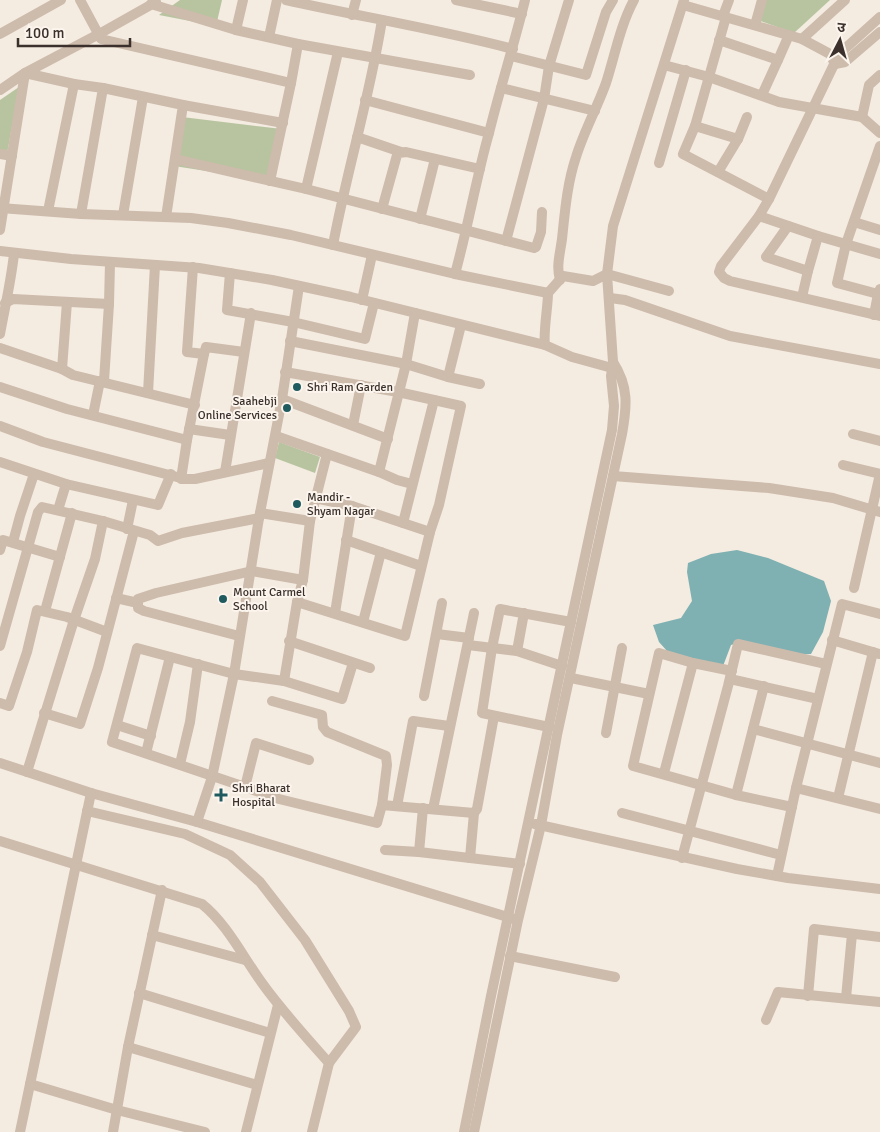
<svg xmlns="http://www.w3.org/2000/svg" width="880" height="1132" viewBox="0 0 880 1132" font-family="Signika,'Noto Sans Devanagari',sans-serif">
	<style>
		.green { fill: #b8c4a0 }
		.water { fill: #7fb0b2 }
		.lines { fill: none; stroke-linecap: round; stroke-linejoin: round }
		.minor { stroke: #cdbbac; stroke-width: 10 }
		.poi-dot { fill: #1f5a5e; stroke: #fbf5ee; stroke-width: 2 }
		.labels { text-anchor: middle; stroke-width: 4; stroke-linejoin: round; paint-order: stroke }
		.poi-label { font-size: 12px; fill: #3b302b; stroke: #fbf5ee; text-anchor: start }
	</style>
	<rect width="100%" height="100%" fill="#f4ebe1"/>
	<g class="green">
		<path d="M180,0H222L216,26L159,15Z"/>
		<path d="M765,0H830L794,33L758,20Z"/>
		<path d="M19,87L7,154H0V100Z"/>
		<path d="M182,117L282,129L270,181L174,166Z"/>
		<path d="M279,442L320,457L315,473L275,458Z"/>
	</g>
	<path class="water" d="M737,550L768,558L824,581L831,601L823,632L811,654L790,655L740,642L731,645L723,666L668,652L659,642L653,625L681,618L692,601L687,572L688,563L711,554Z"/>
	<g class="lines">
		<g class="minor">
			<path d="M80,0L101,39L291,83L270,181"/>
			<path d="M286,0C362,17 438,29 513,49"/>
			<path d="M456,0L522,14"/>
			<path d="M151,4L236,30L298,44L291,83"/>
			<path d="M683,5L802,39L830,54L835,64"/>
			<path d="M352,15L356,0"/>
			<path d="M723,16L729,0"/>
			<path d="M726,17L695,126L683,154L769,199"/>
			<path d="M880,17L839,54L769,199L759,216L721,266L719,272L724,278L730,281L880,316"/>
			<path d="M755,25L762,0"/>
			<path d="M236,30L243,0"/>
			<path d="M0,34L61,0"/>
			<path d="M269,37L277,0"/>
			<path d="M802,39L845,0"/>
			<path d="M719,40L778,60L762,95"/>
			<path d="M298,44L470,75"/>
			<path d="M338,52L306,189L534,248L536,247L541,232L542,212"/>
			<path d="M511,56L586,75L606,12L613,0"/>
			<path d="M778,60L789,35"/>
			<path d="M835,64L845,62L880,32"/>
			<path d="M664,65L709,77L779,102L862,117L880,133"/>
			<path d="M74,84L103,88L81,214"/>
			<path d="M103,88L183,105L166,217"/>
			<path d="M501,88L595,111"/>
			<path d="M0,90L25,73L99,34L156,2"/>
			<path d="M365,100L489,133"/>
			<path d="M183,105L283,123"/>
			<path d="M862,117L869,85L880,75"/>
			<path d="M695,126L738,139L718,172"/>
			<path d="M357,137L401,152"/>
			<path d="M738,139L747,117"/>
			<path d="M880,146L846,244L837,283L878,294L880,289"/>
			<path d="M0,154L12,156"/>
			<path d="M175,159L306,189"/>
			<path d="M659,163L686,70"/>
			<path d="M0,208L81,214L191,218L228,223L291,235L455,274L548,293C548,307 543,333 545,345L572,357L612,368"/>
			<path d="M382,209L397,155L399,153L406,152L480,169"/>
			<path d="M123,215L143,97"/>
			<path d="M759,216L818,236L880,254"/>
			<path d="M420,219L435,159"/>
			<path d="M854,222L880,230"/>
			<path d="M788,226L766,257L808,271L818,236"/>
			<path d="M0,230L25,73L74,84L48,211"/>
			<path d="M506,241L544,99L549,66L569,0"/>
			<path d="M333,245C347,170 370,96 382,20"/>
			<path d="M0,251L71,259L199,268L272,280L351,297L545,345"/>
			<path d="M193,267L187,352L204,354L187,440L181,479H195L269,463"/>
			<path d="M230,273L227,310L293,322L365,339L374,303"/>
			<path d="M455,274C468,227 476,179 489,133C500,88 514,45 525,0"/>
			<path d="M560,280C556,266 560,254 562,239C565,211 567,184 576,157C584,131 597,108 606,83C615,55 620,26 634,0"/>
			<path d="M548,293L563,276L593,281L607,274L669,291"/>
			<path d="M802,297L808,271"/>
			<path d="M610,298L625,300L730,336L880,364"/>
			<path d="M362,300L372,255"/>
			<path d="M5,303L13,299L109,304"/>
			<path d="M874,315L878,294"/>
			<path d="M0,334C5,307 11,281 14,254"/>
			<path d="M290,341L406,364L448,377L480,384"/>
			<path d="M0,348L62,369L73,375L195,405"/>
			<path d="M204,354L206,347L244,352"/>
			<path d="M62,369L67,302"/>
			<path d="M285,372L398,392L461,406L439,505L430,532L405,636L297,602"/>
			<path d="M448,377L461,325"/>
			<path d="M104,381L109,304L110,263"/>
			<path d="M0,387L67,409L187,440"/>
			<path d="M148,393L155,265"/>
			<path d="M282,399L388,439"/>
			<path d="M93,415L100,381"/>
			<path d="M353,425L361,385"/>
			<path d="M0,426L43,442L177,477"/>
			<path d="M189,429L230,435"/>
			<path d="M853,434L880,441"/>
			<path d="M276,436L379,472L397,480L412,484"/>
			<path d="M0,462L66,484L158,505L171,474"/>
			<path d="M843,465L880,474"/>
			<path d="M225,472L251,313"/>
			<path d="M379,472L406,364L415,313"/>
			<path d="M613,476L769,488L833,498L880,512"/>
			<path d="M315,498L352,506L430,532"/>
			<path d="M58,510L66,484"/>
			<path d="M260,513L310,521"/>
			<path d="M403,523L434,400"/>
			<path d="M127,529L133,500"/>
			<path d="M346,540L421,566"/>
			<path d="M13,542L20,516L34,474"/>
			<path d="M0,550L3,540L60,557"/>
			<path d="M854,588L880,474"/>
			<path d="M116,598L138,603"/>
			<path d="M45,611L72,513"/>
			<path d="M335,613L352,506"/>
			<path d="M363,622L381,552"/>
			<path d="M437,634L469,638"/>
			<path d="M239,636L144,611L138,608V599L156,593L252,571L303,580"/>
			<path d="M832,640L879,654"/>
			<path d="M289,641L370,668"/>
			<path d="M468,645L517,651L562,666"/>
			<path d="M0,646L38,512L42,507L103,521L150,535L158,541L182,533L259,518"/>
			<path d="M517,651L524,613"/>
			<path d="M732,671L693,663L659,653L633,766L736,795L792,807"/>
			<path d="M571,678L649,694"/>
			<path d="M730,679L818,699"/>
			<path d="M284,681L297,602L303,580L310,521L327,454"/>
			<path d="M424,696L442,603"/>
			<path d="M272,701L322,715L323,727L327,732L386,756L387,765L382,805"/>
			<path d="M0,703L9,706L27,652L37,610L67,617L107,632"/>
			<path d="M44,713L80,724L98,668L134,531"/>
			<path d="M117,725L151,736"/>
			<path d="M549,727L482,713L492,648L500,609L571,622"/>
			<path d="M753,729L880,763"/>
			<path d="M606,733L622,648"/>
			<path d="M146,753L170,657"/>
			<path d="M309,760L256,743L245,787L279,799L377,823L382,805L474,813"/>
			<path d="M0,763L91,793L197,822L514,919"/>
			<path d="M180,764L190,722L198,664"/>
			<path d="M27,772L74,620L95,559L103,521"/>
			<path d="M664,773L693,663"/>
			<path d="M245,787L112,742L137,648L234,674L284,681L342,699L353,663"/>
			<path d="M796,788L880,809"/>
			<path d="M736,795L764,686"/>
			<path d="M838,798L873,652"/>
			<path d="M397,806L413,721L449,726"/>
			<path d="M433,809L474,613"/>
			<path d="M87,811L185,834L230,855L260,882L305,940L349,1011L356,1027L329,1063L312,1132"/>
			<path d="M622,813L781,855"/>
			<path d="M197,822L212,777L234,674L259,518L282,399L299,286"/>
			<path d="M535,824L737,869L788,878L880,889"/>
			<path d="M0,841L202,904C227,924 243,957 262,983C282,1011 306,1037 329,1063"/>
			<path d="M385,850L419,852L520,864"/>
			<path d="M419,852L423,808"/>
			<path d="M470,858L474,813L477,809L494,716"/>
			<path d="M682,858L728,686L738,644L826,664"/>
			<path d="M777,876L796,788L842,604L880,614"/>
			<path d="M152,935L245,960"/>
			<path d="M510,956L615,977"/>
			<path d="M139,993L270,1033"/>
			<path d="M808,996L814,929L880,937"/>
			<path d="M846,998L852,934"/>
			<path d="M766,1020L778,992L880,1002"/>
			<path d="M128,1047L257,1085"/>
			<path d="M30,1084L117,1110L205,1132"/>
			<path d="M20,1132L91,793"/>
			<path d="M113,1132L128,1047L162,890"/>
			<path d="M246,1132L278,1005"/>
			<path d="M464,1132L491,996L612,430L614,406L611,376L613,362L607,274L613,226L684,0"/>
			<path d="M474,1132L518,920L541,825L557,735L622,434C627,406 629,387 613,362"/>
		</g>
	</g>
	<g class="poi-dot">
		<circle cx="297" cy="387" r="5"/>
		<circle cx="287" cy="408" r="5"/>
		<circle cx="297" cy="504" r="5"/>
		<circle cx="223" cy="599" r="5"/>
		<path d="M218.5 787.5h5v5h5v5h-5v5h-5v-5h-5v-5h5z"/>
	</g>
	<g class="labels">
		<g class="poi-label">
			<text x="307" y="391">Shri Ram Garden</text>
			<text x="277" y="405" text-anchor="end">Saahebji<tspan x="277" dy="14">Online Services</tspan></text>
			<text x="307" y="501">Mandir -<tspan x="307" dy="14">Shyam Nagar</tspan></text>
			<text x="233" y="596">Mount Carmel<tspan x="233" dy="14">School</tspan></text>
			<text x="232" y="792">Shri Bharat<tspan x="232" dy="14">Hospital</tspan></text>
		</g>
	</g>
	<g transform="translate(840 40) rotate(6)" stroke="#fbf5ee" stroke-width="4" paint-order="stroke">
	<path d="M0-4L9 19L0 12L-9 19Z" fill="#3b302b"/>
	<text y="-8" font-size="14" font-weight="bold" text-anchor="middle" fill="#3b302b">उ</text>
	</g>
	<path d="M18 38v8h112v-8" fill="none" stroke="#3b302b" stroke-width="2.5"/>
	<text x="25" y="38" font-size="15" fill="#3b302b" stroke="#fbf5ee" stroke-width="4" paint-order="stroke">100 m</text>
</svg>
